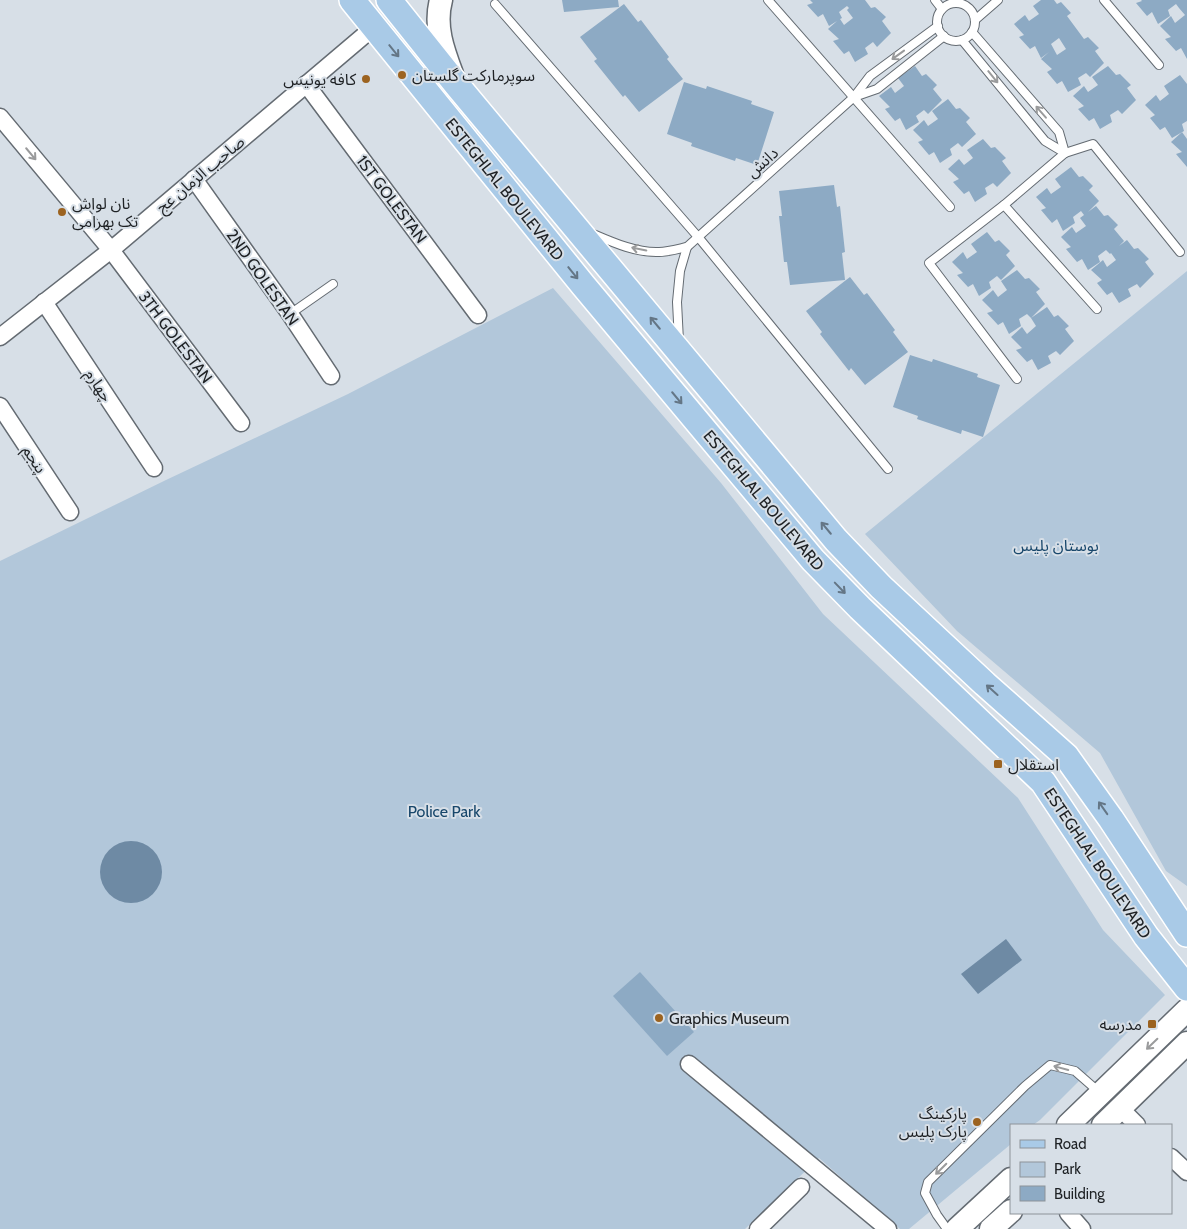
<svg xmlns="http://www.w3.org/2000/svg" width="1187" height="1229" viewBox="0 0 1187 1229" font-family="Cabin,'Noto Sans Arabic',sans-serif">
	<style>
		.green { fill: #b2c7da }
		.water { fill: #6e8aa4 }
		.building { fill: #8daac4; fill-rule: evenodd }
		.lines { fill: none; stroke-linecap: round; stroke-linejoin: round }
		.service-casing { stroke: #646b72; stroke-width: 10 }
		.minor-casing { stroke: #646b72; stroke-width: 19 }
		.secondary-casing { stroke: #646b72; stroke-width: 25 }
		.primary-casing { stroke: #fff; stroke-width: 28 }
		.service { stroke: #fff; stroke-width: 8 }
		.minor { stroke: #fff; stroke-width: 16 }
		.secondary { stroke: #fff; stroke-width: 22 }
		.primary { stroke: #a9cae7; stroke-width: 25 }
		.oneway { stroke: #647686 }
		.oneway2 { stroke: #9a9b9c }
		.poi-dot { fill: #9c6320; stroke: #d7dfe7; stroke-width: 2 }
		.labels { text-anchor: middle; stroke-width: 4; stroke-linejoin: round; paint-order: stroke }
		.poi-label { font-size: 16px; fill: #1e2124; stroke: #d7dfe7; text-anchor: start }
		.street-label { font-size: 16px; fill: #1e2124; stroke: #d7dfe7 }
		.park-label { font-size: 16px; fill: #18476b; stroke: #d7dfe7 }
	</style>
	<rect width="100%" height="100%" fill="#d7dfe7"/>
	<g class="green">
		<path d="M1187,271V886L1166,871L1100,753L957,631L865,534Z"/>
		<path d="M553,288L721,483L823,614L1018,798L1103,930L1165,995L1040,1120L1033,1125H1011V1144L909,1229H900L819,1158L745,1229H0V561L166,480L348,394Z"/>
	</g>
	<g class="water">
		<circle cx="131" cy="872" r="31"/>
		<path d="M1006,939L1022,960L978,994L961,974Z"/>
	</g>
	<g class="building">
		<path d="M562,0H618L619,7L564,12Z"/>
		<path d="M810,0H865L871,8L875,7L886,17L882,21L891,33L877,47L873,42L865,48L868,54L855,62L849,51L844,54L833,41L839,39L828,29L837,21L829,26L823,14L818,17L807,5L813,3ZM847,6L849,8L847,10L853,18L844,25L840,19L842,18L839,12Z"/>
		<path d="M1041,0H1054L1057,4L1061,2L1071,13L1067,16L1084,39L1088,37L1099,48L1095,51L1104,63L1090,77L1086,73L1078,78L1081,85L1068,92L1062,81L1057,84L1047,72L1052,69L1041,59L1049,52L1041,58L1035,46L1030,49L1019,37L1024,35L1014,24L1025,15L1029,21L1039,14L1033,6ZM1059,38L1066,49L1057,55L1051,44Z"/>
		<path d="M1141,0H1187V59L1181,48L1176,51L1165,39L1171,37L1160,26L1171,16L1175,23L1185,15L1179,8L1176,4L1168,10L1170,16L1158,24L1152,12L1147,16L1136,3L1142,1Z"/>
		<path d="M624,4L638,22L641,20L669,57L667,59L683,79L639,112L625,95L623,97L594,61L597,59L580,37Z"/>
		<path d="M915,66L922,76L926,74L937,85L933,89L942,100L928,114L924,110L916,116L919,122L906,130L900,118L895,121L885,109L890,107L879,96L891,87L895,93L904,86L898,78Z"/>
		<path d="M1108,66L1116,75L1120,74L1131,85L1127,88L1136,100L1122,114L1118,110L1110,115L1112,122L1100,129L1094,118L1089,121L1078,109L1084,106L1073,96L1084,86L1088,92L1098,85L1092,77Z"/>
		<path d="M1180,75L1187,84V121L1182,124L1184,131L1172,138L1165,127L1160,130L1150,118L1155,115L1145,105L1156,95L1160,101L1169,94L1164,86Z"/>
		<path d="M684,82L706,89L707,86L752,101L751,104L774,112L757,165L736,158L735,161L691,146L692,143L667,134Z"/>
		<path d="M948,99L956,109L960,108L970,118L966,122L976,134L962,147L958,143L950,149L952,155L940,163L934,152L929,155L918,142L923,140L913,130L924,120L928,126L938,119L932,111Z"/>
		<path d="M1182,132L1187,139V167L1176,154L1182,152L1171,142Z"/>
		<path d="M983,139L991,148L995,147L1006,158L1002,161L1011,173L997,187L993,183L985,188L987,194L975,202L969,191L964,194L953,182L959,179L948,169L959,159L964,165L973,158L967,150Z"/>
		<path d="M1071,167L1079,177L1083,176L1093,186L1089,190L1099,201L1088,212L1096,206L1104,216L1108,215L1118,225L1114,229L1124,241L1119,246L1127,240L1134,249L1138,248L1149,259L1145,262L1154,274L1140,288L1137,284L1128,289L1131,296L1119,303L1112,292L1107,295L1097,283L1102,280L1091,270L1103,260L1107,267L1116,260L1111,253L1110,254L1106,250L1098,256L1100,262L1088,270L1082,259L1077,262L1066,249L1071,247L1061,237L1072,227L1076,233L1086,226L1080,218L1084,215L1081,211L1073,217L1075,223L1063,231L1057,219L1052,223L1041,210L1046,208L1036,197L1047,188L1051,194L1061,187L1055,179Z"/>
		<path d="M834,185L837,207L840,206L845,252L842,253L845,280L790,285L787,262H784L779,216H782L779,191Z"/>
		<path d="M987,232L995,242L999,240L1010,251L1006,255L1015,266L1001,280L997,276L989,282L991,288L979,296L973,284L968,287L957,275L963,273L952,262L963,252L967,259L977,252L971,244Z"/>
		<path d="M1017,270L1025,279L1029,278L1040,289L1036,292L1045,304L1031,318L1047,307L1054,317L1058,315L1069,326L1065,329L1074,341L1060,355L1056,351L1048,356L1051,363L1038,370L1032,359L1027,362L1016,350L1022,348L1011,337L1022,327L1027,334L1036,326L1031,318L1027,314L1019,319L1021,326L1009,334L1003,322L998,325L987,313L993,311L982,300L993,290L998,297L1007,290L1001,281Z"/>
		<path d="M850,277L864,295L867,293L895,330L893,332L908,352L865,385L851,368L849,371L820,334L822,332L806,311Z"/>
		<path d="M910,355L932,362L933,359L978,374L977,377L1000,385L983,437L962,430L961,434L917,419L918,416L893,407Z"/>
		<path d="M640,972L694,1032L667,1056L613,996Z"/>
	</g>
	<g class="lines">
		<g class="service-casing">
			<g id="service">
				<path d="M768,0L950,207"/>
				<path d="M935,0L942,9"/>
				<path d="M1104,0L1159,65"/>
				<circle cx="956" cy="22" r="19"/>
				<path d="M495,4L699,238L888,469"/>
				<path d="M975,20L998,0"/>
				<path d="M972,32L1059,132L1065,153"/>
				<path d="M962,40L1045,141L1065,153"/>
				<path d="M854,97L877,89L944,36"/>
				<path d="M1004,205L1097,309"/>
				<path d="M591,233C612,242 636,253 659,252C668,252 678,249 687,247L854,97L870,76L938,26"/>
				<path d="M290,314L333,284"/>
				<path d="M679,341L677,302L680,271L687,247"/>
				<path d="M1017,379L929,263L1004,205L1065,153L1093,144L1180,252"/>
				<path d="M947,1229L937,1215L925,1193L928,1182L1025,1086L1050,1065L1075,1071L1099,1092"/>
			</g>
		</g>
		<g class="minor-casing">
			<g id="minor">
				<path d="M306,84L478,315"/>
				<path d="M0,117L111,250L241,423"/>
				<path d="M194,179L290,314L331,376"/>
				<path d="M44,302L154,468"/>
				<path d="M0,337L111,250L374,27"/>
				<path d="M0,406L70,512"/>
				<path d="M689,1064L888,1229"/>
				<path d="M1120,1108L1137,1125"/>
				<path d="M1171,1157L1187,1172"/>
				<path d="M1068,1213L1082,1229"/>
				<path d="M758,1229L801,1187"/>
			</g>
		</g>
		<g class="secondary-casing">
			<g id="secondary">
				<path d="M441,0C434,26 443,50 452,74"/>
				<path d="M1068,1125L1187,1010"/>
				<path d="M1103,1125L1187,1043"/>
				<path d="M957,1229L1011,1179"/>
				<path d="M991,1229L1011,1211"/>
			</g>
		</g>
		<g class="primary-casing">
			<g id="primary">
				<path d="M352,0L583,285L813,560L860,608L1043,782L1146,936L1187,988"/>
				<path d="M389,0L456,84L836,540L881,587L985,684L1066,756L1111,819L1187,934"/>
			</g>
		</g>
		<use href="#service" class="service"/>
		<use href="#minor" class="minor"/>
		<use href="#secondary" class="secondary"/>
		<use href="#primary" class="primary"/>
	</g>
	<defs><path id="oneway-shaft" d="M-6 0H5M1.5-3L5.5 0L1.5 3" fill="none" stroke-width="1.6" stroke-linecap="round" stroke-linejoin="round" transform="scale(1.25)"/></defs>
	<g class="oneway">
		<use href="#oneway-shaft" transform="translate(394 51) rotate(51)"/>
		<use href="#oneway-shaft" transform="translate(573 273) rotate(51)"/>
		<use href="#oneway-shaft" transform="translate(655 323) rotate(-130)"/>
		<use href="#oneway-shaft" transform="translate(677 398) rotate(50)"/>
		<use href="#oneway-shaft" transform="translate(826 528) rotate(-130)"/>
		<use href="#oneway-shaft" transform="translate(840 588) rotate(46)"/>
		<use href="#oneway-shaft" transform="translate(992 690) rotate(-138)"/>
		<use href="#oneway-shaft" transform="translate(1103 808) rotate(-125)"/>
	</g>
	<g class="oneway2">
		<use href="#oneway-shaft" transform="translate(898 55) rotate(144)"/>
		<use href="#oneway-shaft" transform="translate(993 77) rotate(51)"/>
		<use href="#oneway-shaft" transform="translate(1041 112) rotate(-131)"/>
		<use href="#oneway-shaft" transform="translate(31 154) rotate(50)"/>
		<use href="#oneway-shaft" transform="translate(639 249) rotate(-168)"/>
		<use href="#oneway-shaft" transform="translate(1152 1044) rotate(136)"/>
		<use href="#oneway-shaft" transform="translate(1061 1068) rotate(-165)"/>
		<use href="#oneway-shaft" transform="translate(941 1169) rotate(135)"/>
	</g>
	<g class="poi-dot">
		<circle cx="402" cy="75" r="5"/>
		<circle cx="366" cy="79" r="5"/>
		<circle cx="62" cy="212" r="5"/>
		<rect x="993" y="759" width="10" height="10" rx="2.5"/>
		<circle cx="659" cy="1018" r="5"/>
		<rect x="1147" y="1019" width="10" height="10" rx="2.5"/>
		<circle cx="977" cy="1122" r="5"/>
	</g>
	<g class="labels">
		<g class="poi-label">
			<text x="412" y="81">سوپرمارکت گلستان</text>
			<text x="356" y="85" text-anchor="end">کافه یونیس</text>
			<text x="72" y="209">نان‌ لواش‌<tspan x="72" dy="18">تک‌ بهرامی</tspan></text>
			<text x="1008" y="770">استقلال</text>
			<text x="669" y="1024">Graphics Museum</text>
			<text x="1142" y="1030" text-anchor="end">مدرسه</text>
			<text x="967" y="1119" text-anchor="end">پارکینگ<tspan x="967" dy="18">پارک پلیس</tspan></text>
		</g>
		<g class="street-label">
			<text transform="translate(762 162) rotate(-42)" y="6">دانش</text>
			<text transform="translate(200 174) rotate(-40)" y="6">صاحب الزمان عج</text>
			<text transform="translate(505 189) rotate(51)" y="6">ESTEGHLAL BOULEVARD</text>
			<text transform="translate(392 199) rotate(53)" y="6">1ST GOLESTAN</text>
			<text transform="translate(263 277) rotate(55)" y="6">2ND GOLESTAN</text>
			<text transform="translate(176 337) rotate(53)" y="6">3TH GOLESTAN</text>
			<text transform="translate(99 385) rotate(56)" y="6">چهارم</text>
			<text transform="translate(35 459) rotate(57)" y="6">پنجم</text>
			<text transform="translate(764 500) rotate(50)" y="6">ESTEGHLAL BOULEVARD</text>
			<text transform="translate(1098 863) rotate(56)" y="6">ESTEGHLAL BOULEVARD</text>
		</g>
		<g class="park-label">
			<text x="1056" y="551">بوستان پلیس</text>
			<text x="444" y="817">Police Park</text>
		</g>
	</g>
	<rect x="1010" y="1124" width="162" height="90" fill="#d7dfe7" stroke="#8d9399"/>
	<rect x="1020" y="1140" width="25" height="8" fill="#a9cae7" stroke="#8d9399"/>
	<text x="1054" y="1149" font-size="15" fill="#1e2124">Road</text>
	<rect x="1020" y="1162" width="25" height="15" fill="#b2c7da" stroke="#8d9399"/>
	<text x="1054" y="1174" font-size="15" fill="#1e2124">Park</text>
	<rect x="1020" y="1186" width="25" height="15" fill="#8daac4" stroke="#8d9399"/>
	<text x="1054" y="1199" font-size="15" fill="#1e2124">Building</text>
</svg>
